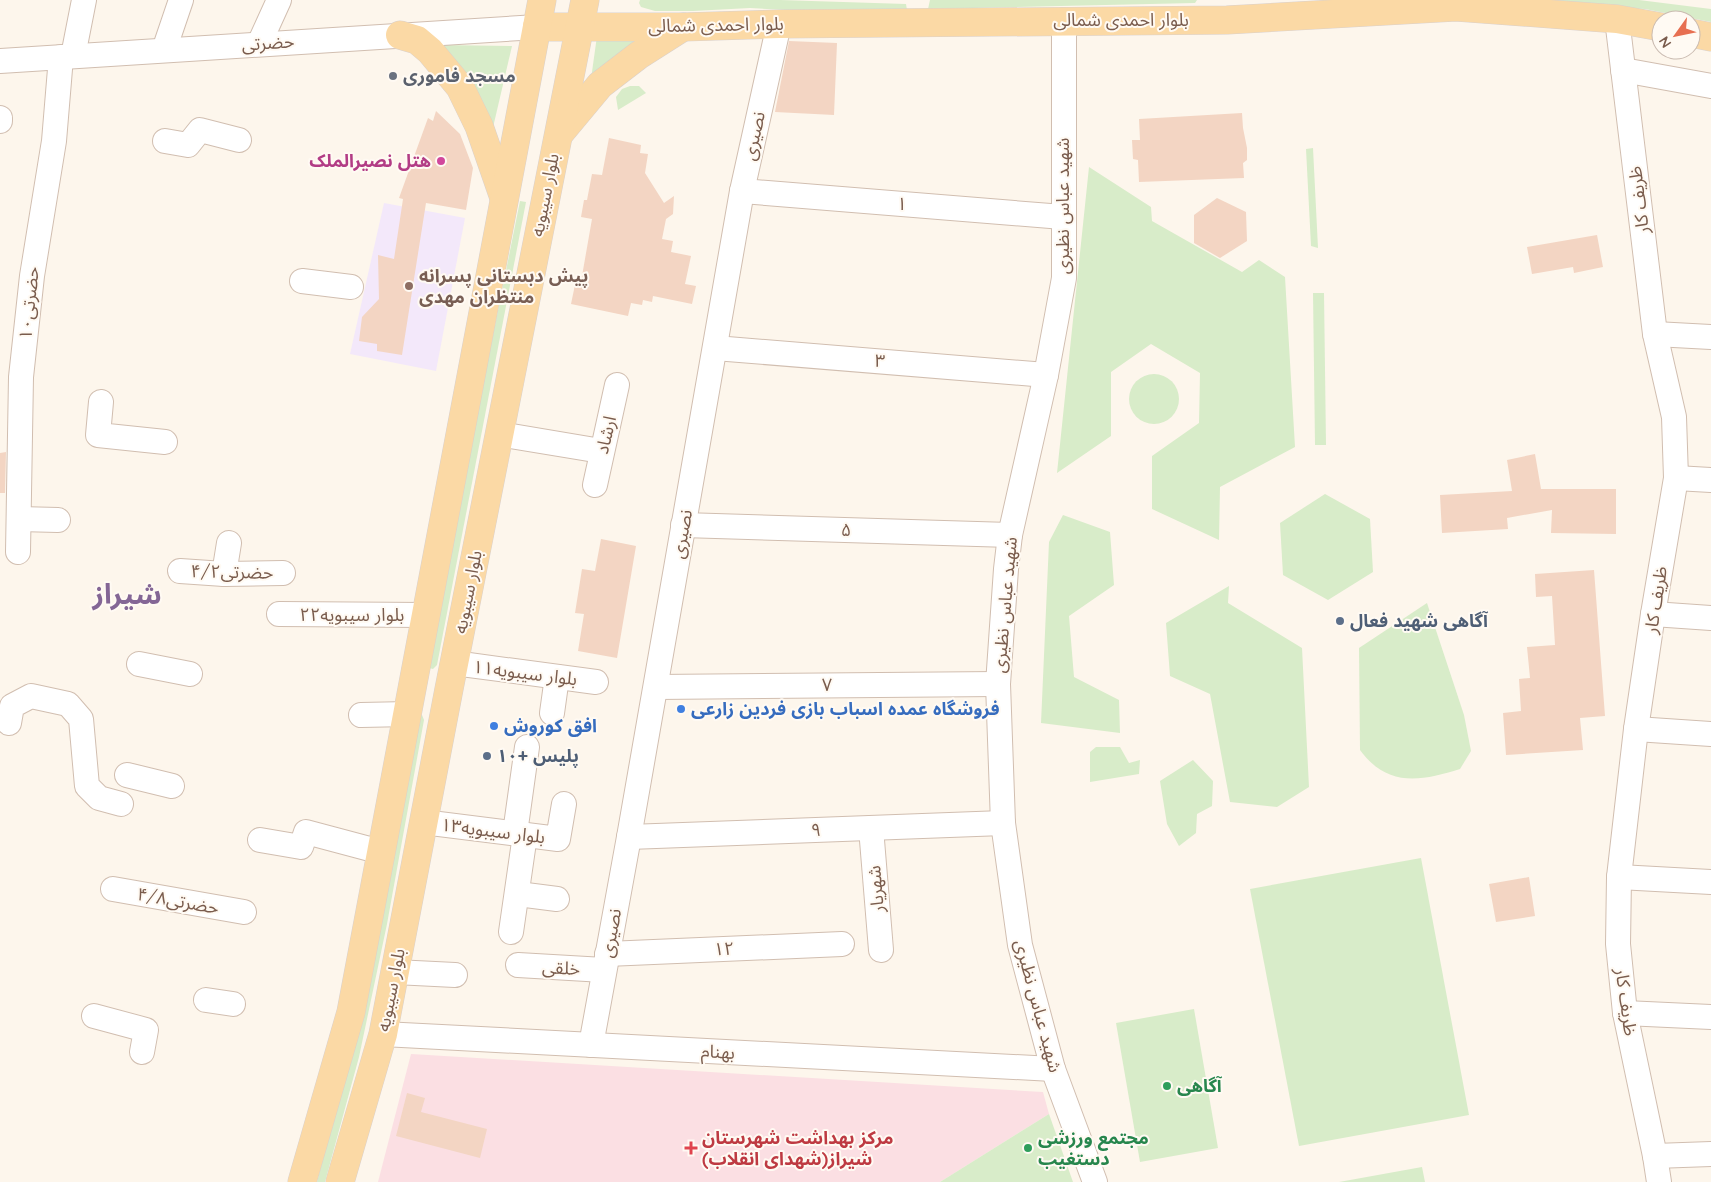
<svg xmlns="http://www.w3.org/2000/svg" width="1711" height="1182" viewBox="0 0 1711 1182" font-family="Quicksand,'Noto Sans Arabic',sans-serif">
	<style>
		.education { fill: #f3e8fa }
		.medical { fill: #fbdfe3 }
		.green { fill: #d8ecc9 }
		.building { fill: #f3d5c3 }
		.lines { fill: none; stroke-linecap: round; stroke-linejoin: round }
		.minor-casing { stroke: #d1beb0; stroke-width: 26 }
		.major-casing { stroke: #dad1cd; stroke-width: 29 }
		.minor { stroke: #fff; stroke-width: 24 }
		.major { stroke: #fbd9a5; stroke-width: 28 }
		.worship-dot { fill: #6b7280; stroke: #fffaf3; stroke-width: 2 }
		.hotel-dot { fill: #d1479c; stroke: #fffaf3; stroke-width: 2 }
		.education-dot { fill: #8d6e63; stroke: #fffaf3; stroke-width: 2 }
		.service-dot { fill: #5c6f8a; stroke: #fffaf3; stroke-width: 2 }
		.shop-dot { fill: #3f7fe0; stroke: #fffaf3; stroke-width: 2 }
		.leisure-dot { fill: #2e9e5b; stroke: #fffaf3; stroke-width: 2 }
		.health-dot { fill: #e0444e; stroke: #fffaf3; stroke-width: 2 }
		.labels { text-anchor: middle; stroke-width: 4; stroke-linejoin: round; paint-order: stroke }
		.street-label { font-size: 18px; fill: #7a5c4d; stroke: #fffaf3 }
		.worship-label { font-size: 18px; font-weight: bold; fill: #5b616d; stroke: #fffaf3; text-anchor: start }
		.hotel-label { font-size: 18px; font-weight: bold; fill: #b23c85; stroke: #fffaf3; text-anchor: end }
		.education-label { font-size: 18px; font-weight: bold; fill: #785e54; stroke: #fffaf3; text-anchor: start }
		.service-label { font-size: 18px; font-weight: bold; fill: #4e5e75; stroke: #fffaf3; text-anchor: start }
		.shop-label { font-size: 18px; font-weight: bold; fill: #366cbe; stroke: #fffaf3; text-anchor: start }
		.leisure-label { font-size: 18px; font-weight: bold; fill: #27864d; stroke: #fffaf3; text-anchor: start }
		.health-label { font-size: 18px; font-weight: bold; fill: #be3a42; stroke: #fffaf3; text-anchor: start }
		.town-label { font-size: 28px; font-weight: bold; fill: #846695; stroke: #fffaf3 }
	</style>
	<rect width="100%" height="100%" fill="#fdf6ec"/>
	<path class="education" d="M384,203L465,218L436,371L350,354Z"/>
	<path class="medical" d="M411,1054L1043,1092L1049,1114L940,1182H378Z"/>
	<g class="green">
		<path d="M640,0H780L906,4L907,10L806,11L750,8L693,11H655L641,7L639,3Z"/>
		<path d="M930,0H1197L1195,3L928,9Z"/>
		<path d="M1472,0H1639L1711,9V22L1645,9Z"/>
		<path d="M641,35L591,79L597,36Z"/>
		<path d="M442,45L512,46L491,136Z"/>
		<path d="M630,86H639L646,93L618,110L616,97L622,89Z"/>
		<path d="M1313,148L1318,248L1311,246L1306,149Z"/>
		<path d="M1089,167L1151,207L1152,221L1242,272L1259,260L1285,277L1295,447L1220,487L1219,540L1152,509V456L1199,423L1200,373L1151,344L1111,372V436L1057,473Z"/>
		<path d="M520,201L526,202L437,665L433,669L429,668L427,663Z"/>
		<path d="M1313,293H1324L1326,445H1315Z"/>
		<circle cx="1154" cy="399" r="25"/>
		<path d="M1325,494L1370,519L1373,572L1328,600L1283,575L1280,523Z"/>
		<path d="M1063,515L1110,532L1114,585L1069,616L1074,677L1119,700L1120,733L1041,723L1049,542Z"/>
		<path d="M1229,586L1228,603L1302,648L1309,787L1277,807L1230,802L1210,694L1170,676L1166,623Z"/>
		<path d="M1427,603L1464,715L1471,751L1460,769C1421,781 1388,788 1360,750L1359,648Z"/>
		<path d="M422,715L424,720L387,924L359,1057L325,1182H317L358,1026L418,717Z"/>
		<path d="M1096,747H1120L1129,763L1140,760L1139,774L1090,782V752Z"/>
		<path d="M1193,760L1213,781L1212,806L1197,814L1196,833L1179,846L1167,824L1160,781Z"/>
		<path d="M1421,858L1469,1115L1299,1146L1250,889Z"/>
		<path d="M1194,1009L1218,1148L1140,1162L1116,1023Z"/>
		<path d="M1049,1114L1073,1182H940Z"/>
		<path d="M1422,1167L1425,1182H1339Z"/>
	</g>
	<g class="building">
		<path d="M789,41L837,43L834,115L775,112Z"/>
		<path d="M436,111L460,134L473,168L466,210L426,203L402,355L377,351V344L359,341L362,317L379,299L378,255L394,259L403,199L399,198L428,118L433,121Z"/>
		<path d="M1242,113L1243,128L1247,148V160L1243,163L1244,178L1139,182L1138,160L1133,159L1132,140H1140L1139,119Z"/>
		<path d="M609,138L641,145L640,153L648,154L645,173L664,203L674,196L673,214L666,219L662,239L673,241L671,252L691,256L685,284L696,286L692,304L653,296L652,302L643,300L642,305L631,303L628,316L571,304L577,275L582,276L592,219L581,217L584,200H587L592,174L602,175Z"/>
		<path d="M1217,198L1246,212L1247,241L1220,258L1194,243V215Z"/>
		<path d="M1597,235L1603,267L1574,273L1573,267L1532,274L1527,247Z"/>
		<path d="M6,452L5,493H0V453Z"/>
		<path d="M1535,454L1541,489H1616V534L1551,533L1552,510L1507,518L1508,529L1442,533L1440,495L1512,491L1507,460Z"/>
		<path d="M601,539L636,546L617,658L578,651L584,614L575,613L582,569L595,571Z"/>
		<path d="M1594,570L1605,716L1580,718L1583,750L1506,755L1503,713L1521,711L1519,679L1530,678L1527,647L1555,645L1552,596L1536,597L1535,574Z"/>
		<path d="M1529,877L1535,916L1496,922L1489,884Z"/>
		<path d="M407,1093L425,1098L421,1112L487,1129L480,1158L396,1136Z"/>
	</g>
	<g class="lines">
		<g class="minor-casing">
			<g id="minor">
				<path d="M1617,19L1655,334L1674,417L1676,478L1653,614L1636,729L1619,877L1618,944L1625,1013L1655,1156L1659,1182"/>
				<path d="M1064,20V278L1046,375L1010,535L1006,569L998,684L1003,823L1020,945L1053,1069L1095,1182"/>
				<path d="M259,44L279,0"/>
				<path d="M164,50L181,0"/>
				<path d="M73,56L84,0"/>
				<path d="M0,61L537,27"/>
				<path d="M1623,70L1711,86"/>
				<path d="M0,118V121"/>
				<path d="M165,141L188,145L200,130L239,140"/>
				<path d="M742,191L1063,217"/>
				<path d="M302,281L351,287"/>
				<path d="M1655,334L1711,337"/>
				<path d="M715,348L1046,375"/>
				<path d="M101,402L98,435L165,442"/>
				<path d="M499,434L601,451"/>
				<path d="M1676,478L1711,480"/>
				<path d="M595,485L617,385"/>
				<path d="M19,519L58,520"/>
				<path d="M683,525L1010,535"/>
				<path d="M18,552L21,377L32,276L54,141L61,57"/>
				<path d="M180,571L224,574L283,573"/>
				<path d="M224,574L229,543"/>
				<path d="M279,614L425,615"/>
				<path d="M1653,614L1711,618"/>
				<path d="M454,663L596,682"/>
				<path d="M139,664L190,674"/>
				<path d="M656,687L998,684"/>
				<path d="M552,713L557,677"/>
				<path d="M361,715L408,714"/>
				<path d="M9,723L12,706L31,696L68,704L81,719L87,786L99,798L121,804"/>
				<path d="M1636,729L1711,734"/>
				<path d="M127,775L172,786"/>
				<path d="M423,822L558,839L564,804"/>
				<path d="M871,828L881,950"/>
				<path d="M515,833L527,747"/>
				<path d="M629,837L1003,823"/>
				<path d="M260,840L301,847L306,832L381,852"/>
				<path d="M1619,877L1711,882"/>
				<path d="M113,889L244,912"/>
				<path d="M518,894L557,899"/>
				<path d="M511,932L525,835"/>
				<path d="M607,954L842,944"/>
				<path d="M518,965L604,970"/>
				<path d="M395,972L455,975"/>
				<path d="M206,1000L233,1004"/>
				<path d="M1625,1013L1711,1017"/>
				<path d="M94,1016L146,1030L142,1052"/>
				<path d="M383,1034L1053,1069"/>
				<path d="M591,1045L629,837L742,191L779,24"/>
				<path d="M1655,1156L1711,1154"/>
			</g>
		</g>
		<g class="major-casing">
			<g id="major">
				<path d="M537,27H683L779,24L1227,20L1456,7L1617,19L1661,27"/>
				<path d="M1691,33L1711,37"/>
				<path d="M400,35L417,40L430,51L460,87L479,126L504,198"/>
				<path d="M560,133L600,85L639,55L683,27"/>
				<path d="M302,1182L351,1012L542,0"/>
				<path d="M340,1182L383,1034L449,689L585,0"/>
			</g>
		</g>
		<use href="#minor" class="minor"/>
		<use href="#major" class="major"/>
	</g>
	<circle class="worship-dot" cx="393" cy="76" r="5"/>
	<circle class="hotel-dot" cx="441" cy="161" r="5"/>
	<circle class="education-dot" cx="409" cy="286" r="5"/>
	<g class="service-dot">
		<circle cx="1340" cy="621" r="5"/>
		<circle cx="487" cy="756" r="5"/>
	</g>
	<g class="shop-dot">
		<circle cx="681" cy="709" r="5"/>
		<circle cx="494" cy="726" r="5"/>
	</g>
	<g class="leisure-dot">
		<circle cx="1167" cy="1086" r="5"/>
		<circle cx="1028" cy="1148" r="5"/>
	</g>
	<path class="health-dot" d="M688.5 1140.5h5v5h5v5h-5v5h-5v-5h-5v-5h5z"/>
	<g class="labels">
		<g class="street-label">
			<text x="1121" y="26">بلوار احمدی شمالی</text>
			<text transform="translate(716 25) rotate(-1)" y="6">بلوار احمدی شمالی</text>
			<text transform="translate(268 43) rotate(-4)" y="6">حضرتی</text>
			<text transform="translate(754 136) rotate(-78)" y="6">نصیری</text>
			<text transform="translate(545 195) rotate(-79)" y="6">بلوار سیبویه</text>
			<text transform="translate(1639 200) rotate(-97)" y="6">ظریف کار</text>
			<text transform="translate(902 204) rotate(5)" y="6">۱</text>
			<text transform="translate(1063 206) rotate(-90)" y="6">شهید عباس نظیری</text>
			<text transform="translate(29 303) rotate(-84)" y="6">حضرتی۱۰</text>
			<text transform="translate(880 361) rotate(5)" y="6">۳</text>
			<text transform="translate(606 435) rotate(-77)" y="6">ارشاد</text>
			<text transform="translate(846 530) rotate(2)" y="6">۵</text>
			<text transform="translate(682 534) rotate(-80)" y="6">نصیری</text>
			<text transform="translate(232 572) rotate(1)" y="6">حضرتی۴/۲</text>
			<text transform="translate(468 592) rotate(-79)" y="6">بلوار سیبویه</text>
			<text transform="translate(1656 600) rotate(-81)" y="6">ظریف کار</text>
			<text transform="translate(1005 605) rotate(-85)" y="6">شهید عباس نظیری</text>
			<text x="352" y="621">بلوار سیبویه۲۲</text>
			<text transform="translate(525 673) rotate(7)" y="6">بلوار سیبویه۱۱</text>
			<text transform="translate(827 685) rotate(-1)" y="6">۷</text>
			<text transform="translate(816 830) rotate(-2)" y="6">۹</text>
			<text transform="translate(493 831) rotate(7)" y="6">بلوار سیبویه۱۳</text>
			<text transform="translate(876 889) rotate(-95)" y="6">شهریار</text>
			<text transform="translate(178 901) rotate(10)" y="6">حضرتی۴/۸</text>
			<text transform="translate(611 933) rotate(-80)" y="6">نصیری</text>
			<text transform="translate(724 949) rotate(-3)" y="6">۱۲</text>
			<text transform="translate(561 968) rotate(3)" y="6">خلقی</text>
			<text transform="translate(391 990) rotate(-79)" y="6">بلوار سیبویه</text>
			<text transform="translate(1626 1002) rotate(82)" y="6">ظریف کار</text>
			<text transform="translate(1038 1006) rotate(75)" y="6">شهید عباس نظیری</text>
			<text transform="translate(718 1052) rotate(3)" y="6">بهنام</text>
		</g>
		<g class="worship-label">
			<text x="403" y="82">مسجد فاموری</text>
		</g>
		<g class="hotel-label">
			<text x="431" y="167">هتل نصیرالملک</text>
		</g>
		<g class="education-label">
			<text x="419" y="282">پیش دبستانی پسرانه<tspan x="419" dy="21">منتظران مهدی</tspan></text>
		</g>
		<g class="service-label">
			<text x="1350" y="627">آگاهی شهید فعال</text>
			<text x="497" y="762">پلیس +۱۰</text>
		</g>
		<g class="shop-label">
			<text x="691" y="715">فروشگاه عمده اسباب بازی فردین زارعی</text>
			<text x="504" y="732">افق کوروش</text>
		</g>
		<g class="leisure-label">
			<text x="1177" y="1092">آگاهی</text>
			<text x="1038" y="1144">مجتمع ورزشی<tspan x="1038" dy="21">دستغیب</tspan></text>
		</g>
		<g class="health-label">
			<text x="702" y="1144">مرکز بهداشت شهرستان<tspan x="702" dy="21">شیراز(شهدای انقلاب)</tspan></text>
		</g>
		<g class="town-label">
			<text x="127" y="604">شیراز</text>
		</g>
	</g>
	<g transform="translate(1676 35) rotate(237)"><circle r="24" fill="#fffaf3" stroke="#cabbb1"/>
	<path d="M0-4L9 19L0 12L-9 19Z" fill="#e76f51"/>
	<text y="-8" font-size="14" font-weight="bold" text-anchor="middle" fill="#7a5c4d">N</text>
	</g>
</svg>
